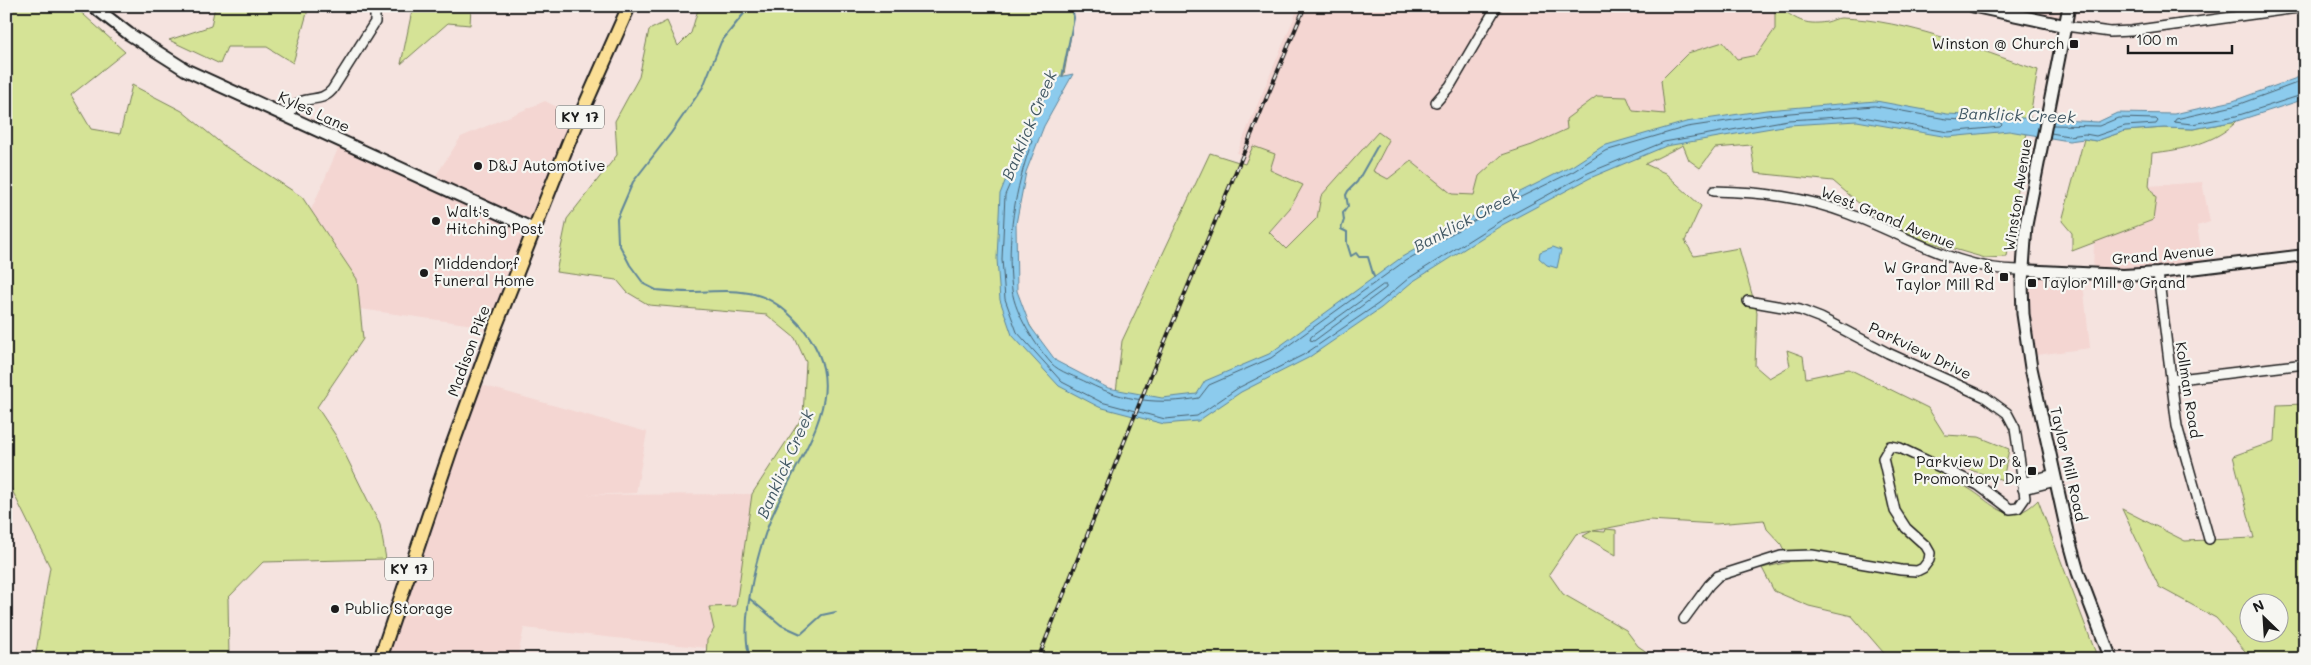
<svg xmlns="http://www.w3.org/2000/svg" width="2311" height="665" viewBox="0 0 2311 665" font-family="Mali,sans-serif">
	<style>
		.built { fill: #f4d6d2 }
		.green { fill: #d5e396; stroke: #788059; fill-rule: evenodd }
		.water { fill: #8ccbed; stroke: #5f8599 }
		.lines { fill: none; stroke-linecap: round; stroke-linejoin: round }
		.shore { stroke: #496270; stroke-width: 1 }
		.stream { stroke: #5f8599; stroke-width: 2 }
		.minor-casing { stroke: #1c1c1c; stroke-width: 12 }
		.tertiary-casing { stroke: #1c1c1c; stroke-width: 14 }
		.secondary-casing { stroke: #1c1c1c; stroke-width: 15 }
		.primary-casing { stroke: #1c1c1c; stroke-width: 16 }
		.minor { stroke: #f6f6f2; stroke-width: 9 }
		.tertiary { stroke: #f6f6f2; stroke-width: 10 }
		.secondary { stroke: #f6f6f2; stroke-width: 11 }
		.primary { stroke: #fbdf96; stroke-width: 12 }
		.rail-casing { stroke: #1c1c1c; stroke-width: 4 }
		.rail { stroke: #f6f6f2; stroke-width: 2; stroke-dasharray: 5.5; stroke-linecap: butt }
		.poi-dot { fill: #1c1c1c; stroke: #f6f6f2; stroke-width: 2 }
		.labels { text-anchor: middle; stroke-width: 4.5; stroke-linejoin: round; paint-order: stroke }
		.shield { fill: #f6f6f2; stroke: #5d5d5c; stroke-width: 1 }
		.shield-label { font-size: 14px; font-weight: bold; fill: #1c1c1c }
		.poi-label { font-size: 15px; fill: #1c1c1c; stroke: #f6f6f2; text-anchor: start }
		.street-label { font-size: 15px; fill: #1c1c1c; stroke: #f6f6f2 }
		.water-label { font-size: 16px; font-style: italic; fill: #435965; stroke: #f6f6f2 }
	</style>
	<rect width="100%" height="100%" fill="#f5e3df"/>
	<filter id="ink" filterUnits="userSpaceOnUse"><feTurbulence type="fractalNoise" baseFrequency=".02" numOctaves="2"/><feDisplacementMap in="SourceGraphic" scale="10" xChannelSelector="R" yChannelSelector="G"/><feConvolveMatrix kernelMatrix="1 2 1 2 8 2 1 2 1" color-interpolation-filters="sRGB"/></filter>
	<g filter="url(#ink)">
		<g class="built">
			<path d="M1299,6H1775V29L1757,55L1737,59L1723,42L1688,53L1661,80L1665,114L1633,111L1567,129L1532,145L1502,155L1479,176L1474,195H1452L1411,161L1388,179L1372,171L1389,140L1321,196L1317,218L1286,249L1269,233L1290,208L1270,170L1274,154L1245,164L1243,157L1237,153Z"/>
			<path d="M1973,6H2069L2066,26Z"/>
			<path d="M545,101L579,118L495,328L360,309L357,279L311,210L341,142L431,183L461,137Z"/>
			<path d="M2202,182L2210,222L2197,226L2204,267L2093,274L2094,242L2115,233L2135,228L2156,199L2149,186Z"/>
			<path d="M2022,270L2082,273L2090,348L2029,356Z"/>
			<path d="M475,383L647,432L636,493L585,495L752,494L736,607L715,630L707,640V648L524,628L517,659H380Z"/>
		</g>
		<g class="green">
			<path d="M6,6H74L125,52L71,95L91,129L120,134L132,85L182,111L223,145L302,197L357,279L363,339L317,407L336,436L380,525L386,559L263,562L228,598L229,659H35L50,567L9,484L6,467Z"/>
			<path d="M215,6H309L293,63L267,47H227L220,64L169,40L211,26Z"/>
			<path d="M413,6H471L470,25L448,23L401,64Z"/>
			<path d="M699,6H1072L1074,18L1064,74L1046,106L1013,193L1009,289L1054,367L1115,401L1122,341L1210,153L1245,164L1253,146L1275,154L1270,170L1303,185L1290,208L1269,232L1286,249L1317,218L1321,196L1378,132L1389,140L1373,171L1388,179L1411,161L1452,194L1474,195L1479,176L1502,155L1532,145L1567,129L1566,119L1597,96L1627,97L1633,111L1665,114L1661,80L1688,53L1723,42L1737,59L1757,55L1775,29V6H1778C1795,19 1804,26 1827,22C1832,21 1836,18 1841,18C1909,20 1975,49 2038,70L2014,206L2007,257L1985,258L1926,241L1876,218L1833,181L1755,173L1751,145L1715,148L1700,168L1689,160L1683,145L1645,164L1665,173L1701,206L1685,241L1694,256L1739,248L1757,312L1755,366L1769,378L1790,366L1787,350L1803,356L1806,378L1849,369L1928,408L1945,435L1979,437L2009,449L2003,480L1944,462L1945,481C1951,483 1958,484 1964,486C1992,500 2007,531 2038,500L2098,659H1889L1852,616L1809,606L1774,591L1762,568L1789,562L1781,544L1767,529L1764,520L1716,524L1649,520L1593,531L1605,532L1606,529L1616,530V555L1583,536L1592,531L1576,534L1549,574L1563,594L1626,630L1638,646L1657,659H706L707,640L714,629L709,607L736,606L752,494L803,416L806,362L795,338L767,315L649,305L627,292L617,280L556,272L567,219L617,155L615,121L639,77L649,30L667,21L678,46L691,33Z"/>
			<path d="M2237,121C2216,143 2182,150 2152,153L2149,186L2156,198L2153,220L2072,251V233L2062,221L2084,139L2096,141L2125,131L2164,128L2193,129Z"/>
			<path d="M2305,404V659H2252L2216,618L2159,587L2122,509L2185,541L2254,538L2233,456L2275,441L2277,405ZM2248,602H2278V632H2248Z"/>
		</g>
		<g class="water">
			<path d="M1073,74L1044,126L1026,172L1016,224L1017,291L1030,326L1056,361L1108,388L1162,398L1197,394L1205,381L1269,354L1402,257L1480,212L1572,166L1603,146L1686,122L1766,110L1876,101L1947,114L2098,122L2117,113L2174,114L2233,101L2305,75V99L2237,121L2193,129L2164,128L2125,131L2096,141L2084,139L2069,141L2009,131L1948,137L1857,121L1789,125L1666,146L1590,178L1502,225L1412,282L1381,308L1308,358L1241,392L1198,421L1164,424L1099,407L1059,386L1012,335L1000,300L997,259L1000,194L1021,141L1055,78Z"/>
			<path d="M1553,247L1561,250L1557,268L1547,265L1539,258L1540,252Z"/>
		</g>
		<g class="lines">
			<g class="shore">
				<path d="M2305,80L2234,106L2176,119L2174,122L2192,124L2236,116L2305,94"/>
				<path d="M1875,106L1946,119L2000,122L2002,125L2000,127L1948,132L1857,116L1788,120L1664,142L1588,173L1500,221L1409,278L1378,304L1305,354L1238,388L1197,416L1165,419L1101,402L1062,382L1017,332L1005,299L1002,259L1005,195L1030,138L1032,141C1015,189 1006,239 1012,290C1015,314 1036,346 1051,363C1059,372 1077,377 1088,383C1123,401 1160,405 1199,398L1209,385L1271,358L1405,261L1482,216L1574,171L1605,151L1687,127L1767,115Z"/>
				<path d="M2051,133L2068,136L2085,134L2096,136L2125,126L2156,124L2158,121L2156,119L2118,118L2099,126L2053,125"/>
				<path d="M1383,285H1386V288L1314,341L1310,340L1311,337Z"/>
			</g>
			<g class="stream">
				<path d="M750,6L721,42L703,87L671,133L633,182L617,219L618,242L630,265L644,284L656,290C667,291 679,292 690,292C711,292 734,289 754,294C771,298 786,310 798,323C855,383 808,442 779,501C760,538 738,619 750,659"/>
				<path d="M1062,77L1074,18L1072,6"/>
				<path d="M1374,277L1368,257H1359L1356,253L1351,256L1347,243V232L1341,229L1344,220L1343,213L1348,206L1346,195L1348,191L1357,182L1378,145"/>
				<path d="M750,599L781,625L801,634L822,615L836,612"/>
			</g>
			<g class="minor-casing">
				<g id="minor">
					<path d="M2066,26L2110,32L2131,31L2305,7"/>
					<path d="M1436,102L1450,86L1497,6"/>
					<path d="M288,116C303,89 317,107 332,90L375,22V14L372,6"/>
					<path d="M1714,191C1761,192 1805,197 1849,214C1906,235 1959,271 2022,270"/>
					<path d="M2158,273L2177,426L2209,539"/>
					<path d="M2171,380L2305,364"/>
					<path d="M2022,483L2054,474"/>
					<path d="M2023,489L2056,481"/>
					<path d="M1684,619L1709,585L1718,576L1781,556L1812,555L1901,570L1917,571L1923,568L1929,560L1930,553L1926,546L1906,528L1895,511L1883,458L1890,446L1900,448L1978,485L2010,509L2018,508L2025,498L2015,428L2007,413L1985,397L1888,353L1821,318L1800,310L1748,301"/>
				</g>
			</g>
			<g class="tertiary-casing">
				<path id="tertiary" d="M2022,270L2123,275L2158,273L2305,255"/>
			</g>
			<g class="secondary-casing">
				<g id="secondary">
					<path d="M93,6L129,34L186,70L533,229"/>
					<path d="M1973,6L2066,26"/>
					<path d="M2069,6L2026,225L2022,283L2023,314L2031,368L2068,536L2078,572L2111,659"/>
				</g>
			</g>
			<g class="primary-casing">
				<path id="primary" d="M380,659L452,446L495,328L570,139L629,6"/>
			</g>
			<use href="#minor" class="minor"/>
			<use href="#tertiary" class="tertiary"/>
			<use href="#secondary" class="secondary"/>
			<use href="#primary" class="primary"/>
			<g class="rail-casing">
				<path id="rail" d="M1038,659L1148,382L1305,6"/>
			</g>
			<use href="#rail" class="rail"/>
		</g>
	</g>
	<g class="poi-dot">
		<rect x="2069" y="39" width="10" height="10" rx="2.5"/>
		<circle cx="478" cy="166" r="5"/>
		<circle cx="436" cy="221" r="5"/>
		<circle cx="424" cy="273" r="5"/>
		<rect x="1999" y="272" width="10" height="10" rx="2.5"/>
		<rect x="2027" y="278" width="10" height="10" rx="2.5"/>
		<rect x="2027" y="466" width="10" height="10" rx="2.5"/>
		<circle cx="335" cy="609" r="5"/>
	</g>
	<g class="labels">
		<g class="shield">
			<rect x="556" y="105.5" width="48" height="23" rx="4"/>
			<rect x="385" y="557.5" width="48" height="23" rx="4"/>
		</g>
		<g class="shield-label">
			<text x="580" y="122">KY 17</text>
			<text x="409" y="574">KY 17</text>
		</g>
		<g class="poi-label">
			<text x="2064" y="49" text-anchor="end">Winston @ Church</text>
			<text x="488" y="171">D&amp;J Automotive</text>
			<text x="446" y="217">Walt's<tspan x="446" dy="17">Hitching Post</tspan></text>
			<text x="434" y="269">Middendorf<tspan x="434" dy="17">Funeral Home</tspan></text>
			<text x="1994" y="273" text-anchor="end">W Grand Ave &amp;<tspan x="1994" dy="17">Taylor Mill Rd</tspan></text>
			<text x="2042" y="288">Taylor Mill @ Grand</text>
			<text x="2022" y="467" text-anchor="end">Parkview Dr &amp;<tspan x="2022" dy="17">Promontory Dr</tspan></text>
			<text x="345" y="614">Public Storage</text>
		</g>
		<g class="street-label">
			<text transform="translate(314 112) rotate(25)" y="5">Kyles Lane</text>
			<text transform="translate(2018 195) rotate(-81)" y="5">Winston Avenue</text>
			<text transform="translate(1888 218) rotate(22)" y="5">West Grand Avenue</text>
			<text transform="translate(2163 255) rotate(-5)" y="5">Grand Avenue</text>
			<text transform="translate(469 351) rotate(-70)" y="5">Madison Pike</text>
			<text transform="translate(1920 351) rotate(26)" y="5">Parkview Drive</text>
			<text transform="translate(2188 390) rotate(81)" y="5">Kollman Road</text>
			<text transform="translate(2068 464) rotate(77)" y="5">Taylor Mill Road</text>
		</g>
		<g class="water-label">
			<text transform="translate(2017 115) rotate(2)" y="6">Banklick Creek</text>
			<text transform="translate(1029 125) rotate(-67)" y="6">Banklick Creek</text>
			<text transform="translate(1466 220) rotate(-28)" y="6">Banklick Creek</text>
			<text transform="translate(785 464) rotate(-66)" y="6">Banklick Creek</text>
		</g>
	</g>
	<rect width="2311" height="665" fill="none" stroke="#f6f6f2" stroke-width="25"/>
	<rect x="12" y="12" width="2286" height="640" fill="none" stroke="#1c1c1c" stroke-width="2" filter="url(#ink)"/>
	<g transform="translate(2264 618) rotate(335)"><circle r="24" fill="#f6f6f2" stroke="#9f9f9c"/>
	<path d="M0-4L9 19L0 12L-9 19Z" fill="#1c1c1c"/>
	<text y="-8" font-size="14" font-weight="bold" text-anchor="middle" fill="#1c1c1c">N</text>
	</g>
	<path d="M2128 45v8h104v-8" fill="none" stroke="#1c1c1c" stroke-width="2.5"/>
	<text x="2136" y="45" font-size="15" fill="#1c1c1c" stroke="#f6f6f2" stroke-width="4" paint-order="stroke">100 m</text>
</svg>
